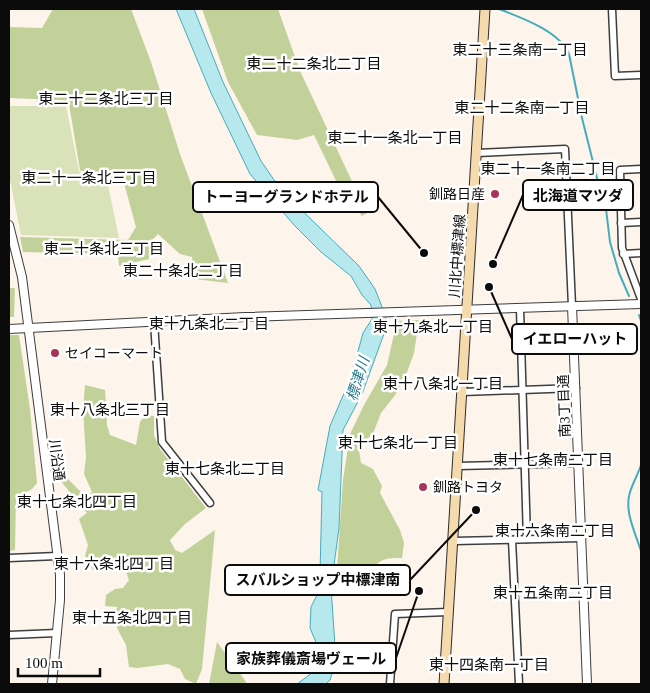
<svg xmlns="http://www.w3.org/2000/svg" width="650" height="693" viewBox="0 0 650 693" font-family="'Times New Roman','Noto Sans JP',serif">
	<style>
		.green { fill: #d9e2b9 }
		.forest { fill: #c2d19a }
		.water { fill: #b6e8ee; stroke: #45acbc }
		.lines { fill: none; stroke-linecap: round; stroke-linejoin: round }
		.stream { stroke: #45acbc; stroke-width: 2 }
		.minor-casing { stroke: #3e3e3e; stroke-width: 9 }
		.tertiary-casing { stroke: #3e3e3e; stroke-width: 10 }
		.secondary-casing { stroke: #2d2d2d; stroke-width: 11 }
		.minor { stroke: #fff; stroke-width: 6 }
		.tertiary { stroke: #fff; stroke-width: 8 }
		.secondary { stroke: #f5daad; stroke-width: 9 }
		.poi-dot { fill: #aa3459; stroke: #fff; stroke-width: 2 }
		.labels { text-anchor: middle; stroke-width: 5; stroke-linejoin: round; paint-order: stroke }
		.poi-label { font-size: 14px; fill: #0b0b0b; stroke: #fff; text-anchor: start }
		.street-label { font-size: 14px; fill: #0b0b0b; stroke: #fff }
		.neighbourhood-label { font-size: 15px; fill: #0b0b0b; stroke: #fff }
		.water-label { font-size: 15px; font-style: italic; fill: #247b8d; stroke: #fff }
		.leader { fill: none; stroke: #0b0b0b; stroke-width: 2 }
		.callout-dot { fill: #0b0b0b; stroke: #fff; stroke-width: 2 }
		.callout { fill: #fff; stroke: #0b0b0b; stroke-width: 2 }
		.callout-label { font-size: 15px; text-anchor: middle; font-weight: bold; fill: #0b0b0b }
	</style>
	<rect width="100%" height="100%" fill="#fdf4eb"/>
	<path class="green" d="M9,106H66L79,171L99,184L108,185L119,238L21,235L9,175Z"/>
	<g class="forest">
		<path d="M53,9H131L151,62L180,154L228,283L195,279L192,257L180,254L158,234L149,243V259L119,266L118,254L23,252L20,237L128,240L136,227L124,183L101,182L80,170L69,104L58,100L9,98V27L42,28Z"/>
		<path d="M202,9H278L300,71L367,213L362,216L339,187L314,135L297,140L257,135L228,82Z"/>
		<path d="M9,288H15L14,317H9Z"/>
		<path d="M419,320L414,353L407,372L396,394L381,413L374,431L359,450L361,463L373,469L382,486L380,493L400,530L404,543L402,558C386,558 380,558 370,572L337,569L343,480L350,434L364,405L387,365L397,321Z"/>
		<path d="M9,335H19L30,409L37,483L32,489L16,498L15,550L9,551Z"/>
		<path d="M85,385L105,390L107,425L110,435L136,445L140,422L145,415L154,416V435L160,449L206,508L185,524L170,540L175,550L182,553L215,530L202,669L196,684L185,679L180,669L168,664L137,668L129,667L126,645L118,630L113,614L118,607L105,606L106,595L115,589L123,588L129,580L125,569L93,570L85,556L88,545L79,519L87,513L55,474L62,473L86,497L92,492L84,474L86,457L83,409Z"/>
		<path d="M217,642L244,679L247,684H209Z"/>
	</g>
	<path class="water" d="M176,9H194L223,82L261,161L281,190L359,266L375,289L386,317L385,331L362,394L343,430L339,528L331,587L336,661L330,680L326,684H297L320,667L323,659L310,628L311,607L317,595L320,574L322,492L318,490L330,426L351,377L363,333L372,319L371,305L362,295L351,276L321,252L294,225L250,174L211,93Z"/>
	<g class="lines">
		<g class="stream">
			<path d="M499,9C522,18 559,31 569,54L582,118L597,178L606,209L610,242L619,273L629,296"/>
			<path d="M639,315L641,321"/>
			<path d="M641,465C638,474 633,483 630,492C624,511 635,532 641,551"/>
		</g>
		<g class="minor-casing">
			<g id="minor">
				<path d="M612,9L615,76L641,75"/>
				<path d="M477,153L565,149L572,306"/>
				<path d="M641,169L620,170L622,248L641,299"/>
				<path d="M621,223L641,222"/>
				<path d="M623,254L641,253"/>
				<path d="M520,309L527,539"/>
				<path d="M154,322L162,442L210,503"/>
				<path d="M462,392L576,388"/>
				<path d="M458,466L579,463"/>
				<path d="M512,540L519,684"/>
				<path d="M454,541L581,538"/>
				<path d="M9,558L57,556"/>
				<path d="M9,635L57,633"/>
				<path d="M390,684L395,614L448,612"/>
			</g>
		</g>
		<g class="tertiary-casing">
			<g id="tertiary">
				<path d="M9,225L22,277L60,575V600L52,684"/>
				<path d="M572,306L587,684"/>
				<path d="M9,329L245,317L641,304"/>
			</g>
		</g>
		<g class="secondary-casing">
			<path id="secondary" d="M444,684L485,9"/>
		</g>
		<use href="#minor" class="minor"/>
		<use href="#tertiary" class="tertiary"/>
		<use href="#secondary" class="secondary"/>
	</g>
	<g class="poi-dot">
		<circle cx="495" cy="194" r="5"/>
		<circle cx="55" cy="353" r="5"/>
		<circle cx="423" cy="487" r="5"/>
	</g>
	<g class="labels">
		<g class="poi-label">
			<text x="485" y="199" text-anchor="end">釧路日産</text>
			<text x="65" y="358">セイコーマート</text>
			<text x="433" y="492">釧路トヨタ</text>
		</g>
		<g class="street-label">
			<text transform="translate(457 256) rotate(-86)" y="5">川北中標津線</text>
			<text transform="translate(564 406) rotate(-92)" y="5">南3丁目通</text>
			<text transform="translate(57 460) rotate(83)" y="5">川沿通</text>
		</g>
		<g class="neighbourhood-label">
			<text x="520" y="55">東二十三条南一丁目</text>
			<text x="314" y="69">東二十二条北二丁目</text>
			<text x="106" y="104">東二十二条北三丁目</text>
			<text x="522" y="113">東二十二条南一丁目</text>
			<text x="395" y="143">東二十一条北一丁目</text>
			<text x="548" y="174">東二十一条南二丁目</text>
			<text x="89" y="183">東二十一条北三丁目</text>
			<text x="104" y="254">東二十条北三丁目</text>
			<text x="183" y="276">東二十条北二丁目</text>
			<text x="209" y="329">東十九条北二丁目</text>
			<text x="433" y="332">東十九条北一丁目</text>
			<text x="443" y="389">東十八条北一丁目</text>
			<text x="110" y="415">東十八条北三丁目</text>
			<text x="398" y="448">東十七条北一丁目</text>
			<text x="553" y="465">東十七条南二丁目</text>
			<text x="225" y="474">東十七条北二丁目</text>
			<text x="77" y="507">東十七条北四丁目</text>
			<text x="555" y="536">東十六条南二丁目</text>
			<text x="114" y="569">東十六条北四丁目</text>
			<text x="553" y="598">東十五条南二丁目</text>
			<text x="132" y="623">東十五条北四丁目</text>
			<text x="489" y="670">東十四条南一丁目</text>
		</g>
		<g class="water-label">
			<text transform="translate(358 379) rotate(-73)" y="5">標津川</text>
		</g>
	</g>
	<path class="leader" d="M493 264L523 195M424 253L378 197M489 287L512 339M476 510L410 580M419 591L396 658"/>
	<g class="callout-dot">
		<circle cx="493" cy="264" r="5"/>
		<circle cx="424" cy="253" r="5"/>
		<circle cx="489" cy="287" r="5"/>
		<circle cx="476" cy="510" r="5"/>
		<circle cx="419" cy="591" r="5"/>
	</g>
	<g class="callout">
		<rect x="523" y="180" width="110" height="30" rx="5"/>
		<rect x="193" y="182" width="185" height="30" rx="5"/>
		<rect x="512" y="324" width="125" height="30" rx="5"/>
		<rect x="225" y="565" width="185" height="30" rx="5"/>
		<rect x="226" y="643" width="170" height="30" rx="5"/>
	</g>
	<g class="callout-label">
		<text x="578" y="201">北海道マツダ</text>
		<text x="286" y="202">トーヨーグランドホテル</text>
		<text x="575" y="344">イエローハット</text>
		<text x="318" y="585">スバルショップ中標津南</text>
		<text x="311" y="664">家族葬儀斎場ヴェール</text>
	</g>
	<rect width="650" height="693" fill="none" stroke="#0b0b0b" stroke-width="20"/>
	<path d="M18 668v8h82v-8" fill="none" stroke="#0b0b0b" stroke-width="2.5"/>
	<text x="25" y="668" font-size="15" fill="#0b0b0b" stroke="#ffffff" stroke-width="4" paint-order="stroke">100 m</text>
</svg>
